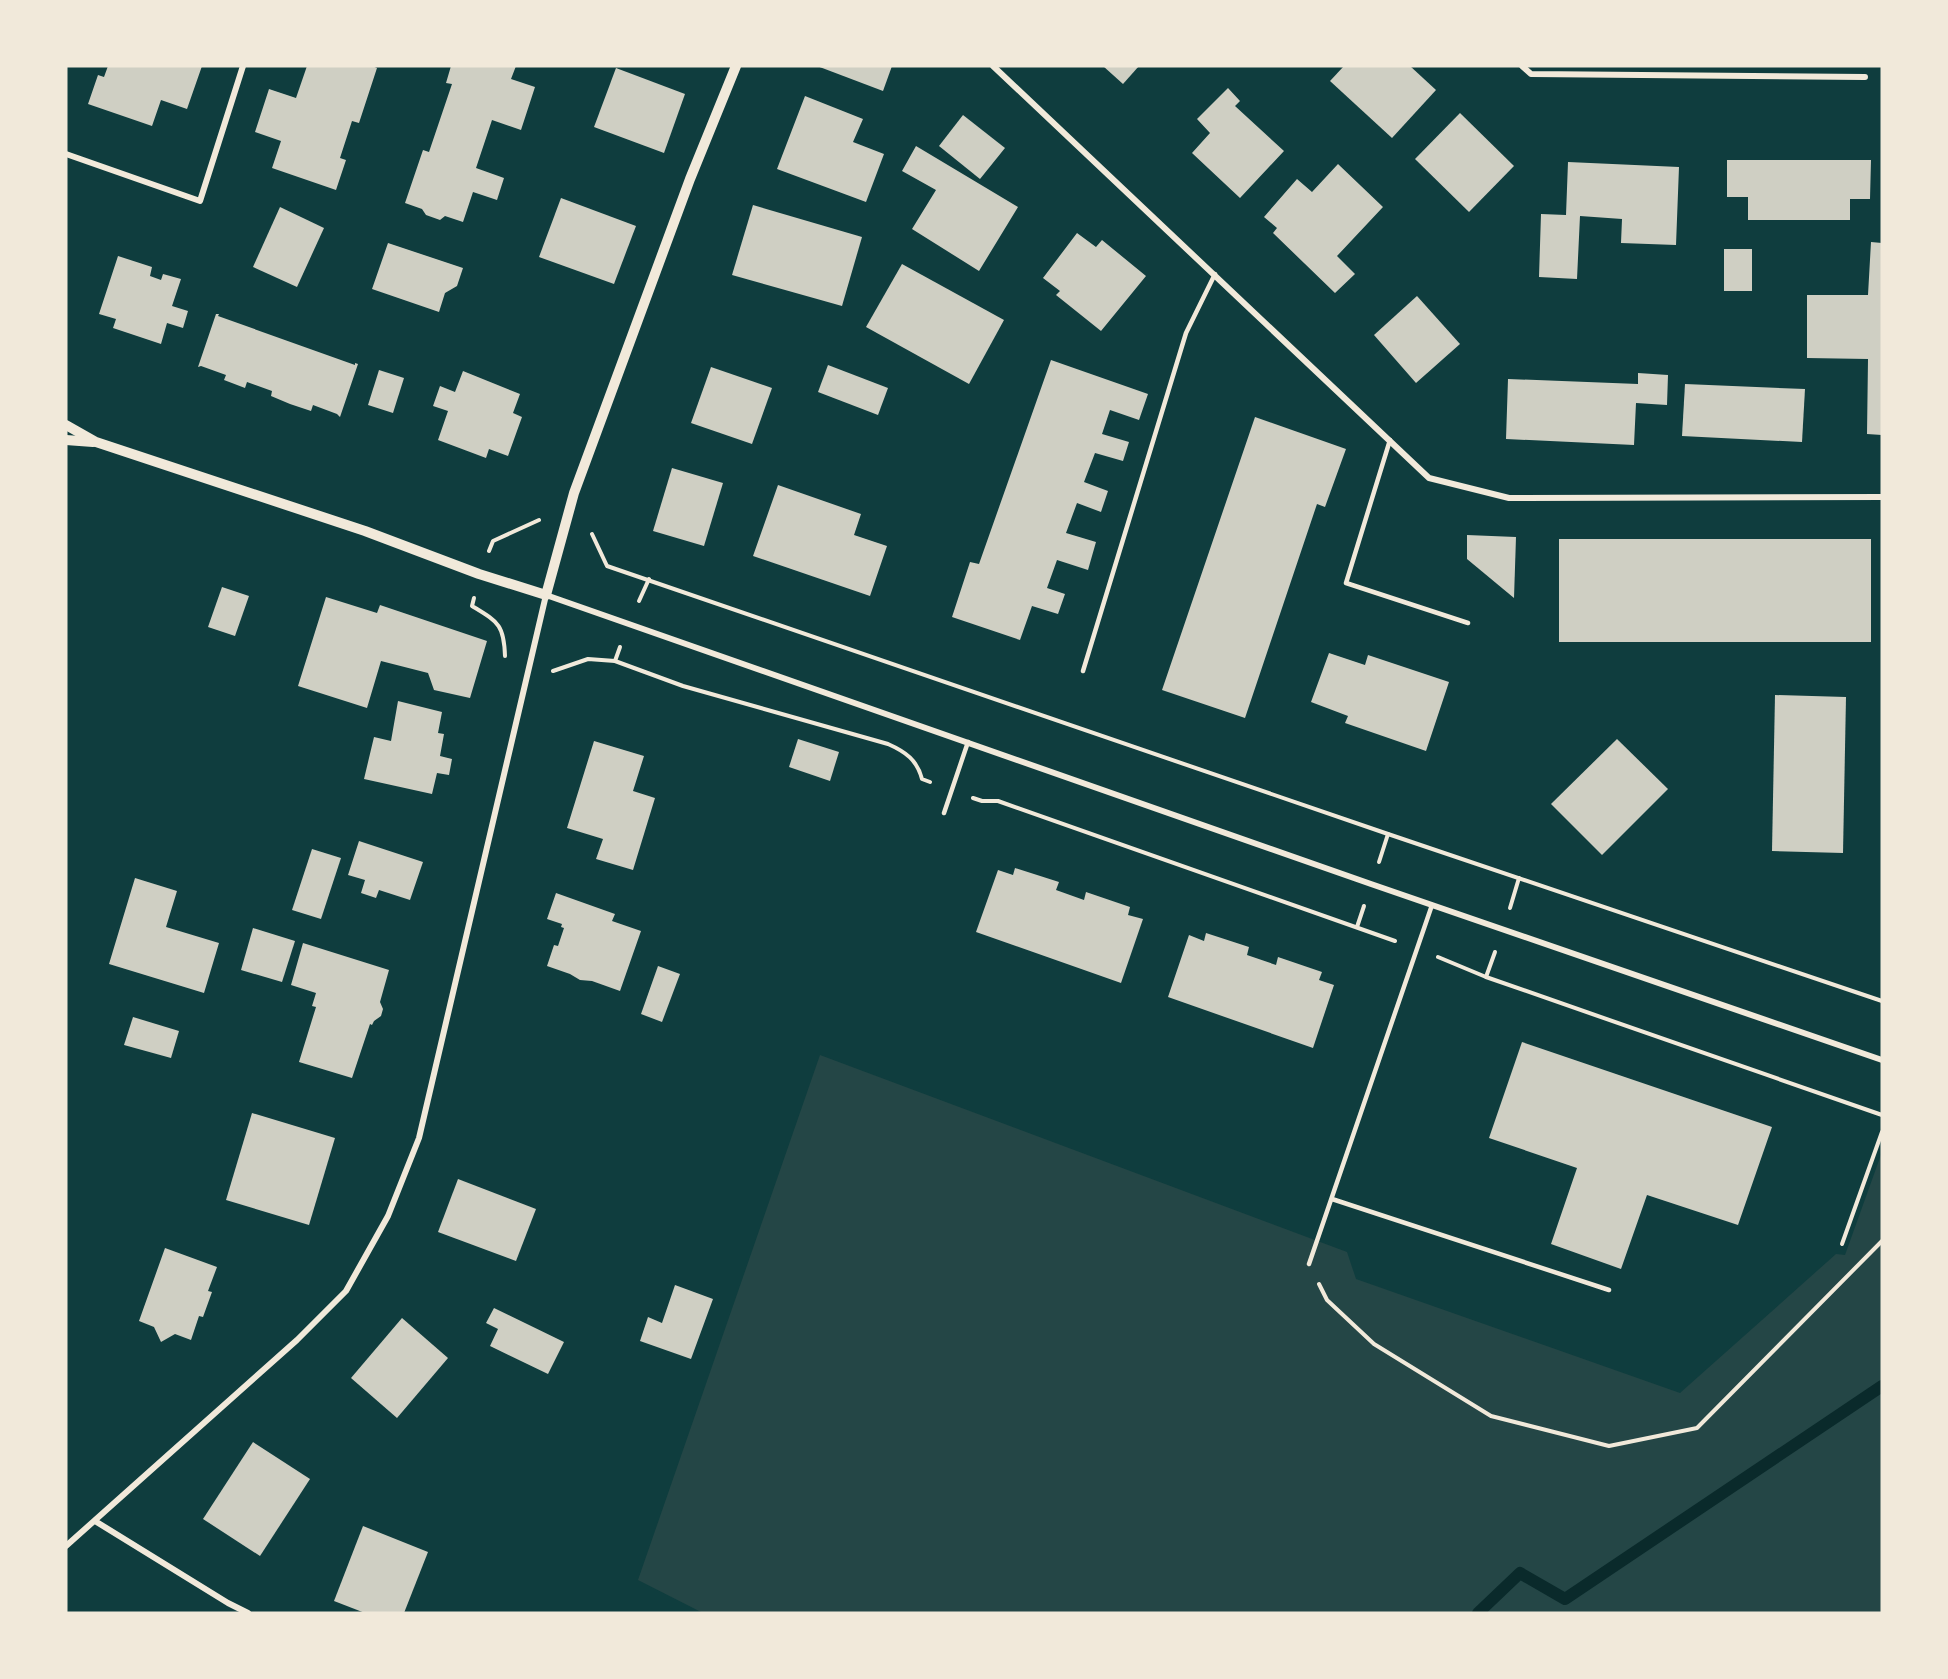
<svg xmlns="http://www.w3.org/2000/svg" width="1948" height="1679" viewBox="0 0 1948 1679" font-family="Jost,sans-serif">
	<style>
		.green { fill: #244646 }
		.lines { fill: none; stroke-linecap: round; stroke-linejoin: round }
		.stream { stroke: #0a2a2b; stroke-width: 12 }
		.building { fill: #cfcfc3 }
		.path { stroke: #f1e9da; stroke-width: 4 }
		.service { stroke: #f1e9da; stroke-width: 4.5 }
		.minor { stroke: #f1e9da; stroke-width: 6 }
		.tertiary { stroke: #f1e9da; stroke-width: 10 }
	</style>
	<rect width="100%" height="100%" fill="#0f3d3e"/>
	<path class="green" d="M820,1055L1347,1252L1356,1279L1680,1393L1836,1254L1845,1255L1882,1152V1613H703L638,1580Z"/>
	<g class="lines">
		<path class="stream" d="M1478,1613L1520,1573L1565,1599L1882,1386"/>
	</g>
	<g class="building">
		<path d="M108,66H202L187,109L161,100L152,126L88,104L98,75L104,77Z"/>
		<path d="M307,66H372L377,68L359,123L352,121L340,158L346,160L336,190L272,168L281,141L255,132L269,89L296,98Z"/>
		<path d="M451,66H516L511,79L535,87L521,130L492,120L476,168L504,178L497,200L473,192L463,222L445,216L440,220L426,215L422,209L405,203L423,150L429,152L452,84L446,83Z"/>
		<path d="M817,66H892L883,91Z"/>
		<path d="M1103,66H1139L1123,84Z"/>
		<path d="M1344,66H1410L1436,90L1392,138L1330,81Z"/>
		<path d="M616,68L685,94L664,153L594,127Z"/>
		<path d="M1228,88L1240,101L1235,106L1284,151L1240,198L1192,153L1210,133L1197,119Z"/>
		<path d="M805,96L863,119L853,142L884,154L866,202L777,169Z"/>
		<path d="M1460,113L1514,166L1469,212L1415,159Z"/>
		<path d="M963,115L1005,148L980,179L939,146Z"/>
		<path d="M916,146L1018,207L979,271L912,229L936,190L902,171Z"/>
		<path d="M1727,160H1871L1870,199H1850V220H1748V197H1727Z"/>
		<path d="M1568,162L1679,167L1676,245L1621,243L1622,219L1580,216L1577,279L1539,277L1541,214L1566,215Z"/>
		<path d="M1338,164L1383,207L1337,256L1355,274L1335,293L1273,233L1277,228L1264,217L1297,179L1312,192Z"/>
		<path d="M561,198L636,226L614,284L539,257Z"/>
		<path d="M753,205L862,237L842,306L732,275Z"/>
		<path d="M280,207L324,228L297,287L253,267Z"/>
		<path d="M1077,233L1096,247L1102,240L1146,276L1101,331L1056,295L1060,291L1043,278Z"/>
		<path d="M1871,242L1882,243V435L1867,434L1868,359L1807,358V295H1868Z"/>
		<path d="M388,243L463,268L457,286L445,293L439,312L372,289Z"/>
		<rect x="1724" y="249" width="28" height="42"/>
		<path d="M118,256L152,267L150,276L161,280L163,274L181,279L172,306L188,311L183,328L167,323L161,344L113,328L116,319L99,314Z"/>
		<path d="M902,264L1004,320L969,384L866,327Z"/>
		<path d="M1417,296L1460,344L1416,383L1374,335Z"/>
		<path d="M216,314H219L218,316L355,365V363L358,364L340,417L337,414L313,405L311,411L290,404L271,396L272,391L247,382L245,388L224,380L226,375L201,366L198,367Z"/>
		<path d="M1051,360L1148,394L1139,420L1110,410L1102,434L1129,442L1123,461L1095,453L1084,482L1108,491L1101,512L1077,503L1066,533L1096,542L1088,570L1057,560L1047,588L1065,594L1058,614L1032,606L1020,640L952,617L970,562L979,564Z"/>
		<path d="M828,365L888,388L878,415L818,392Z"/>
		<path d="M711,367L772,388L752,444L691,423Z"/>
		<path d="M379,370L404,378L393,413L368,405Z"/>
		<path d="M463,371L520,394L513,413L522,417L508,456L489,449L486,458L438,440L448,411L433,406L440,386L455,392Z"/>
		<path d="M1638,373L1668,375L1667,405L1636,403L1634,445L1506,439L1508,379L1638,384Z"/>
		<path d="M1685,384L1805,389L1802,442L1682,436Z"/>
		<path d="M1255,417L1346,449L1325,507L1317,504L1245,718L1162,690Z"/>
		<path d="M672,468L723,483L704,546L653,531Z"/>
		<path d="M778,485L861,514L854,535L887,546L870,596L753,556Z"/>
		<path d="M1467,535L1516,537L1514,598L1467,559Z"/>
		<rect x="1559" y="539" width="312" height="103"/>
		<path d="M222,587L249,596L235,636L208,627Z"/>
		<path d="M326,597L377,613L380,605L487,641L470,698L434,690L428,673L381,661L367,708L298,686Z"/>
		<path d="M1329,653L1365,665L1368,655L1449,682L1426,751L1345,723L1348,716L1311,702Z"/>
		<path d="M1775,695L1846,697L1843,853L1772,851Z"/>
		<path d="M398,701L442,712L438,733L444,734L440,756L452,759L449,775L437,773L432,794L364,779L374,737L391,741Z"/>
		<path d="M798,739L839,752L830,781L789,767Z"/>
		<path d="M1617,739L1668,789L1602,855L1551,804Z"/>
		<path d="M594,741L644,756L633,791L655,798L633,870L596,859L603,839L567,828Z"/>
		<path d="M359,841L423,862L410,900L379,890L376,898L361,893L365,880L348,875Z"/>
		<path d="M312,849L341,858L321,919L292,910Z"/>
		<path d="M1015,868L1059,882L1056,890L1084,900L1086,892L1130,907L1128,915L1143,919L1121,983L976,932L998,870L1013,875Z"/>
		<path d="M135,878L177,891L166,927L219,943L204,993L109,964Z"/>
		<path d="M556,893L615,914L612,921L641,931L620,991L592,981L580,980L570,974L547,966L554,945L558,946L564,928L561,927L562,924L547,919Z"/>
		<path d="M253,928L295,941L282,982L241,970Z"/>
		<path d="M1206,933L1249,947L1247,955L1276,965L1278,957L1322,972L1319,980L1334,985L1313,1048L1168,997L1189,935L1204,941Z"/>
		<path d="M303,943L389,970L380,1002L383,1009L381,1016L374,1021L372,1025L370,1024L352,1078L299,1062L316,1007L312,1006L316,993L291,985Z"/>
		<path d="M658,966L680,974L662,1022L641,1014Z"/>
		<path d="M133,1017L179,1031L171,1058L124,1045Z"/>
		<path d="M1522,1042L1772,1127L1738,1225L1647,1195L1621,1269L1551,1244L1577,1168L1489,1138Z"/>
		<path d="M252,1113L335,1138L309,1225L226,1200Z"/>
		<path d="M458,1179L536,1209L516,1261L438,1232Z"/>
		<path d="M165,1248L217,1267L208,1291L212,1292L203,1317L199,1316L191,1340L175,1334L161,1342L154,1327L139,1321Z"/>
		<path d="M675,1285L713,1299L691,1359L640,1341L648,1317L662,1323Z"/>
		<path d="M494,1308L564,1342L548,1374L490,1346L498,1329L486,1323Z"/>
		<path d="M402,1318L448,1358L397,1418L351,1378Z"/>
		<path d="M253,1442L310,1479L260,1556L203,1519Z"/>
		<path d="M363,1526L428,1552L404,1613H365L334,1601Z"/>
	</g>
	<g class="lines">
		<g class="path">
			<path d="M592,534L607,566L1388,834L1882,1001"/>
			<path d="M489,551L493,541L539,520"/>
			<path d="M474,598L472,606C498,622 504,624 505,656"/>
			<path d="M639,601L649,579"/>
			<path d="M615,661L620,647"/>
			<path d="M553,671L588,659L615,661L683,686L888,744C906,752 917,760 922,779L930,782"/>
			<path d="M973,798L982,801H998L1395,941"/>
			<path d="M1379,862L1388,834"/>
			<path d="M1510,908L1519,878"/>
			<path d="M1357,927L1364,906"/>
			<path d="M1438,957L1486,977L1882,1115"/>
			<path d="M1486,977L1495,952"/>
			<path d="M1842,1244L1882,1132"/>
			<path d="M1319,1284L1327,1300L1374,1344L1491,1416L1609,1446L1697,1428L1882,1241"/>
		</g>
		<g class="service">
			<path d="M1390,440L1346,583L1468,623"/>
			<path d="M1083,671L1186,333L1215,274"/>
			<path d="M944,813L968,742"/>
			<path d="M1332,1199L1609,1290"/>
			<path d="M1309,1264L1432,905"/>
		</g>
		<g class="minor">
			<path d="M993,66L1429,478L1509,498L1882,497"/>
			<path d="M1522,66L1531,74L1865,77"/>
			<path d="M66,154L200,201L243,66"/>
			<path d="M95,1521L228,1603L248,1613"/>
			<path d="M66,1546L297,1340L346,1291L388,1216L419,1138L546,595L1371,884L1882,1060"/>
		</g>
		<g class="tertiary">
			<path d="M66,425L96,442L365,531L479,574L546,595L574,493L690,179L736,66"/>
			<path d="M66,440L93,442"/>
		</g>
	</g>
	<rect width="1948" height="1679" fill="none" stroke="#f1e9da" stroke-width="135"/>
</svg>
